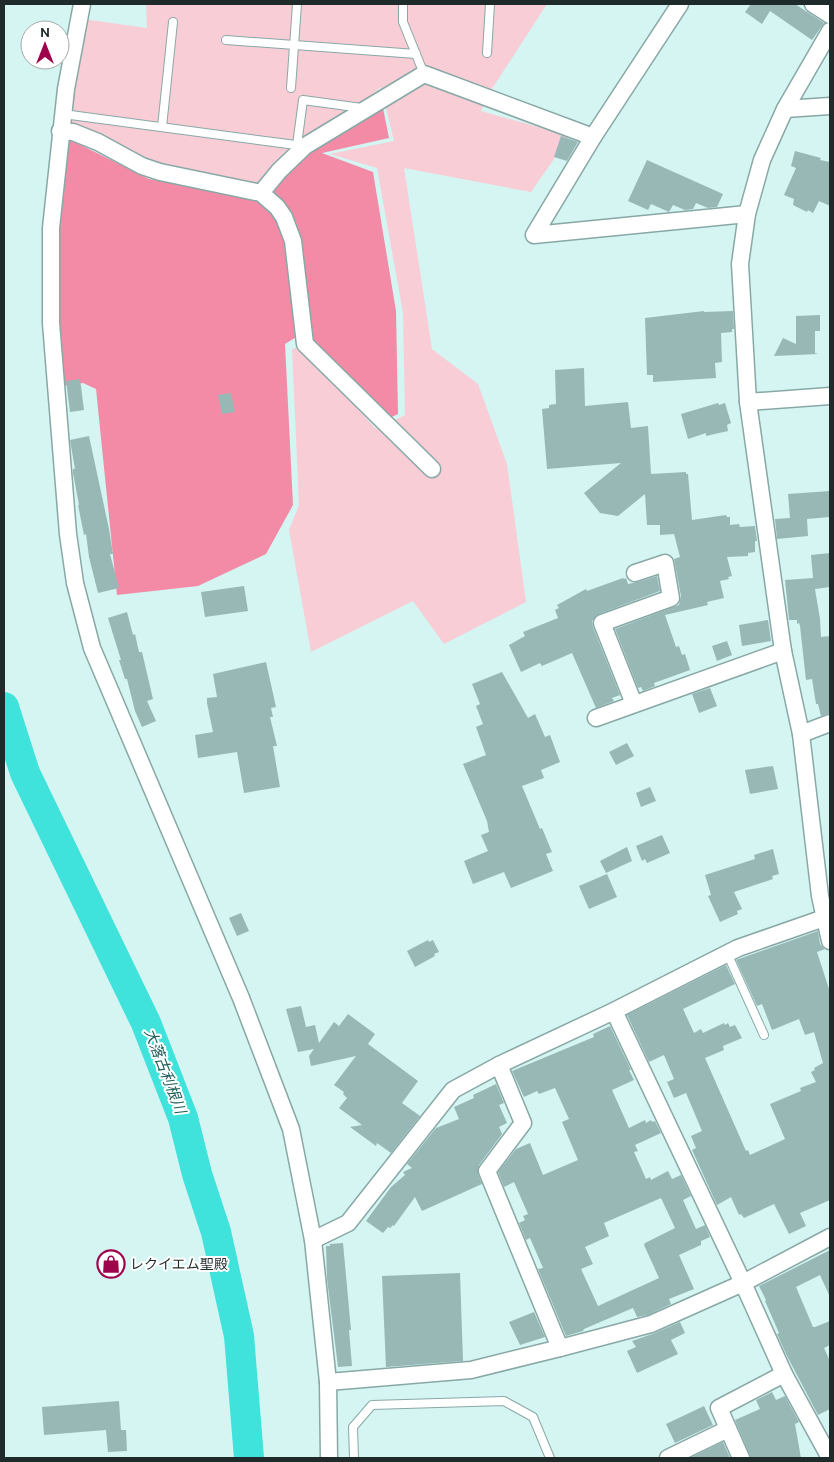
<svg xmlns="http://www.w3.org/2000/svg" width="834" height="1462" viewBox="0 0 834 1462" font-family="Overpass,'Noto Sans JP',sans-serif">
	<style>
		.green { fill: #f8cdd6 }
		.forest { fill: #f38ba7 }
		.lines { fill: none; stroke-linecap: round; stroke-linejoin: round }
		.river { stroke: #40e2dc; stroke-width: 30 }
		.building { fill: #98b8b6; fill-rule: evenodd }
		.service-casing { stroke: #88a8a6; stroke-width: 10 }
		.minor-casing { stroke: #88a8a6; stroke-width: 19 }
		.service { stroke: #fff; stroke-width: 8 }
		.minor { stroke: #fff; stroke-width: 16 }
		.labels { text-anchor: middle; stroke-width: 4; stroke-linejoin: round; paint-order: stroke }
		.poi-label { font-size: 14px; fill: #1e2b2a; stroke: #fff; text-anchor: start }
		.water-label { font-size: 15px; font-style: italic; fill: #1d5e5b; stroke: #fff }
	</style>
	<rect width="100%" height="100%" fill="#d4f5f2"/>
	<path class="green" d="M146,4H547L488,95L481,111L570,136L531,192L404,168L432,349L478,384L507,464L526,602L444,644L413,601L311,652L289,530L299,505L292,350L300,344L376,429L405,415L403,313L377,168L330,154L394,141L381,87L254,196L151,177L66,135L83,19L147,28Z"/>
	<path class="forest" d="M380,93L389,138L322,153L373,172L396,311L398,414L381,422L301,334L285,344L293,505L266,554L198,586L117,595L96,389L83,383L62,386L58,323L56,220L65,137L149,179L254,198Z"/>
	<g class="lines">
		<path class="river" d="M4,707L25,773L146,1023L183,1118L197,1174L216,1232L239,1336L249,1458"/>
	</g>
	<g class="building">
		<path d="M751,4H795L824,23L812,40L770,11L762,24L745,12Z"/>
		<path d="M561,136L578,142L567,161L554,157Z"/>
		<path d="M795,151L821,158L820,160L830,162V206L819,201L813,213L808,210L807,212L793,205L794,199L784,195L796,168L791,166Z"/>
		<path d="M647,160L723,194L717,207L708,208L696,203L693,209L685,210L673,205L669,212L651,204L648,210L628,201Z"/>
		<path d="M704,311V312L733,311L734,329H732V332L721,333L722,362L715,363L716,378L653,382V375H647L645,318Z"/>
		<path d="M820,315V331H815V353L818,354L774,356L783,338L796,344V316Z"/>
		<path d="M584,368L585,406L628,402L631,428L648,426L651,474L686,472V474H688L692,520L726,515L727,517H730V525L739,524L740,527L755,526L757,541H755V552L748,553V556L727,557L732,576L728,577L729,579L720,581L724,598L707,602L708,605L665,615L676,647L679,646L682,655L685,654L690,670L654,683L655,686L643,691L641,687L638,688L615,629L679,605L681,596L674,559L680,557L674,534L660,535V525H647L645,494L618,516L600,513L584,493L621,463L547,469L542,409L549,408V405L556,404L555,370Z"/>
		<path d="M80,379L84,410L70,412L66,381Z"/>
		<path d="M231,393L235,412L222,414L218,395Z"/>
		<path d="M718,403L719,405L725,403L731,423L727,425L728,431L706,436V433L688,439L681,414Z"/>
		<path d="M89,436L109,529L113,554H110L119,588L98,593L89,557L86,534L84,535L78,505H79L73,473V469H75L70,440Z"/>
		<path d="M830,491V517L807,519L808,536L777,539L775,519L790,518L788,494Z"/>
		<path d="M830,553V587L815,589L820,619L821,637L830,636V713L821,716L818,704H816L812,679L806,680L800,626L799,623L797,624V620H789L785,580L813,578L811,555Z"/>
		<path d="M657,576L660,591L599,614L592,621L593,627L620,695L612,698L614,701L596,708L572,653L542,666L540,663L521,672L509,645L525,636L523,632L558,618L555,610L559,608L557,605L586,589L587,591L623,578L624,579L626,578L628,584L638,582Z"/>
		<path d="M244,586L248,611L205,617L201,592Z"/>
		<path d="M127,612L133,635L135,634L139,652H142L153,699L147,701L156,721L142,727L135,711L127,679H125L119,660H121L108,618Z"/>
		<path d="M768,620L771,641L742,646L739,625Z"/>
		<path d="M727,641L732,655L717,661L712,646Z"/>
		<path d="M266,662L276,707L271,708L273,717H270L277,746H273L280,787L244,793L237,752L198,758L195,735L213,732L207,703V698L217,697L213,674Z"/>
		<path d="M502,672L528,718L535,714L545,737L550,735L560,762L541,770L544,778L522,786L540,829L542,828L552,852L546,854L553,871L511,888L504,872L473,884L464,861L488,851L481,835L489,832L487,821L463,764L486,755L476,727L483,724L476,706L480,704L472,684Z"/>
		<path d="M710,688L717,706L699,713L692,694Z"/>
		<path d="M627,743L634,756L616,765L609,752Z"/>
		<path d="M773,766L778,789L750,794L745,770Z"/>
		<path d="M650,787L656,801L641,807L636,793Z"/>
		<path d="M662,835L670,853L647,863L645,859L642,861L636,846Z"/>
		<path d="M627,847L632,861L606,873L600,861Z"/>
		<path d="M773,849L779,874L772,876L773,879L734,892L742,909L737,911L738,914L720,922L708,896L711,895L705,875L755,859L754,855Z"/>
		<path d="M607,874L617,897L589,909L579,886Z"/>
		<path d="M241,913L249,931L237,936L229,918Z"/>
		<path d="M818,931L820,944L825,949L817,952L830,992V1200L800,1213L806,1226L789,1234L774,1204L744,1218L741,1214L739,1215L731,1197L717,1205L692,1150L696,1148L691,1136L702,1131L686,1093L674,1098L667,1082L674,1079L664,1055L649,1062L627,1015L726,965L735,984L683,1009L694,1033L701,1029L703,1033L724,1023L725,1025L728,1023L730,1027L735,1025L742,1038L723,1046L724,1050L705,1058L746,1151L748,1150L750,1155L785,1139L770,1104L801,1091L800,1088L816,1082L811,1072L815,1070L814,1068L823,1063L814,1032L805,1035L799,1019L772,1030L762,1004L757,1006L736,960Z"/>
		<path d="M428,940L429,942L433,940L439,952L434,954L435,956L415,967L407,951Z"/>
		<path d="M301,1006L306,1027L315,1025L319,1043L334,1022L339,1026L348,1014L375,1034L368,1044L418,1081L402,1103L420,1116L391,1153L377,1143L376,1146L350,1127L362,1125L339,1108L347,1098L343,1094L344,1092L334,1085L356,1056L311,1066L309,1056L314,1049L298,1052L286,1009Z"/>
		<path d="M610,1026L631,1070H629L634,1080L612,1090L629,1128L645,1120L646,1123L651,1120L652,1122L655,1121L661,1133L635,1145L638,1151L634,1152L646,1179L650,1177L651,1180L668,1171L672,1179L681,1175L691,1196L683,1200L696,1229L705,1225L710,1237L701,1241V1245L679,1255L694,1289L669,1299L671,1304L648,1315L637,1317L633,1308L584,1329L583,1331L566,1336L538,1269L543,1268L530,1238L526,1240L519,1223L525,1220L523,1216L528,1214L514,1182L504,1187L498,1172L516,1149L530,1143L543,1175L578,1160L562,1122L569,1119L555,1088L539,1094L537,1091L524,1097L512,1071L594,1037L593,1034ZM661,1198L675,1228L645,1243L644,1245L659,1278L598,1306L581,1269L593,1264L585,1247L609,1236L604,1223Z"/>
		<path d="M496,1084L504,1103L499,1105L507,1123L499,1127L502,1134L479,1165L478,1174L482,1184L422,1211L415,1197L394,1226L393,1225L390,1228L388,1227L383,1233L366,1221L391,1187L405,1175L403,1172L412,1168L407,1164L436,1128L459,1119L454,1107L474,1098L473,1095Z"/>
		<path d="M343,1243L351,1330H349L352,1366L338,1367L327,1279L326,1246H330V1244Z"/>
		<path d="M830,1250V1297L820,1275L796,1287L813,1327H815L830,1321V1345L824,1348L830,1361V1409L818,1415L787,1356L777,1334L779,1333L765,1301L766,1300L759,1286Z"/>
		<path d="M460,1273L463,1361L386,1367L382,1276Z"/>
		<path d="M534,1312L545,1337L520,1345L509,1322Z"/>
		<path d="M680,1322L685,1333L671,1340L678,1354L637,1373L627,1351L636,1347L632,1341L655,1333Z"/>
		<path d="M772,1392L776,1400L785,1396L799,1422L795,1424L801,1458H751L735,1420L760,1409L756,1400Z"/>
		<path d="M119,1401L121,1430H126L127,1451L108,1452L106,1430L44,1435L42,1407Z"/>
		<path d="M704,1406L713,1425L675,1443L666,1424Z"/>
		<path d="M723,1442L730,1458H690Z"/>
	</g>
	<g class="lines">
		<g class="service-casing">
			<g id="service">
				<path d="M403,4V22L424,74"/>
				<path d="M226,40L416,54"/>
				<path d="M487,53L490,4"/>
				<path d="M291,88L297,4"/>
				<path d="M63,114L303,146"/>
				<path d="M162,127L173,22"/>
				<path d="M297,145L303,100L362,108"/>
				<path d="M727,953L764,1035"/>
				<path d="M354,1458L353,1427L372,1405L504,1401L533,1417L550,1458"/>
			</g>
		</g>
		<g class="minor-casing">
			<g id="minor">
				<path d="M82,4L66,89L51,228V323L68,534L75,583L92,648L241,998L291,1129L313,1240L328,1382L329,1458"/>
				<path d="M680,4L593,137L534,235L747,214"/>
				<path d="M813,4L830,15"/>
				<path d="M830,31L785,109L762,160L747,214L740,264L748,402L783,651L801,734L820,896L830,941"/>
				<path d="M785,109L830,106"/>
				<path d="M60,131L73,132L98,142L142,166L160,172L261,193L277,207L284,217L293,241L305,344L432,469"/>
				<path d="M261,193L279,171L305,146L424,74L593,137"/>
				<path d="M748,402L830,396"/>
				<path d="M634,704L602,623L671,598L665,563L635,573"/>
				<path d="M596,718L783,651"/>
				<path d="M801,734L830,723"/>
				<path d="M614,1011L743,1283L784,1374L830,1458"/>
				<path d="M499,1065L523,1123L487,1171L560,1348"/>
				<path d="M313,1240L348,1223L453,1090L499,1065L614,1011L738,948L824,918"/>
				<path d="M328,1382L471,1370L560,1348L651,1324L743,1283L830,1237"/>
				<path d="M668,1458L728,1429"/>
				<path d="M741,1458L719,1408L784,1374"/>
			</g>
		</g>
		<use href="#service" class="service"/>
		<use href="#minor" class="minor"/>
	</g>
	<defs>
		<g id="shop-ring" transform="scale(1.4375)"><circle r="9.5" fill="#fff" stroke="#9e044c" stroke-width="1.5"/><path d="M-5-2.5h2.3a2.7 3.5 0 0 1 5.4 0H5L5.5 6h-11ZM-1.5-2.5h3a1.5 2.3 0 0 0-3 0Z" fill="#9e044c"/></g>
	</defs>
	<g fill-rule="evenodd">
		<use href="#shop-ring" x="111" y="1264"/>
	</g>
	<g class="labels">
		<g class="poi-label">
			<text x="130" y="1269">レクイエム聖殿</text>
		</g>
		<g class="water-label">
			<text transform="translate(165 1071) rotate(69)" y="5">大落古利根川</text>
		</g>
	</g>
	<rect width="834" height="1462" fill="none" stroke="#1e2b2a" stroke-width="10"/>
	<g transform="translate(45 45)"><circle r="24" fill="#ffffff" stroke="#a5aaaa"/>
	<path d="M0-4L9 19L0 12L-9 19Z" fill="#9e044c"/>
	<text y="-8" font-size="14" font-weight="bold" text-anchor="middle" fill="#1e2b2a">N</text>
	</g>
</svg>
